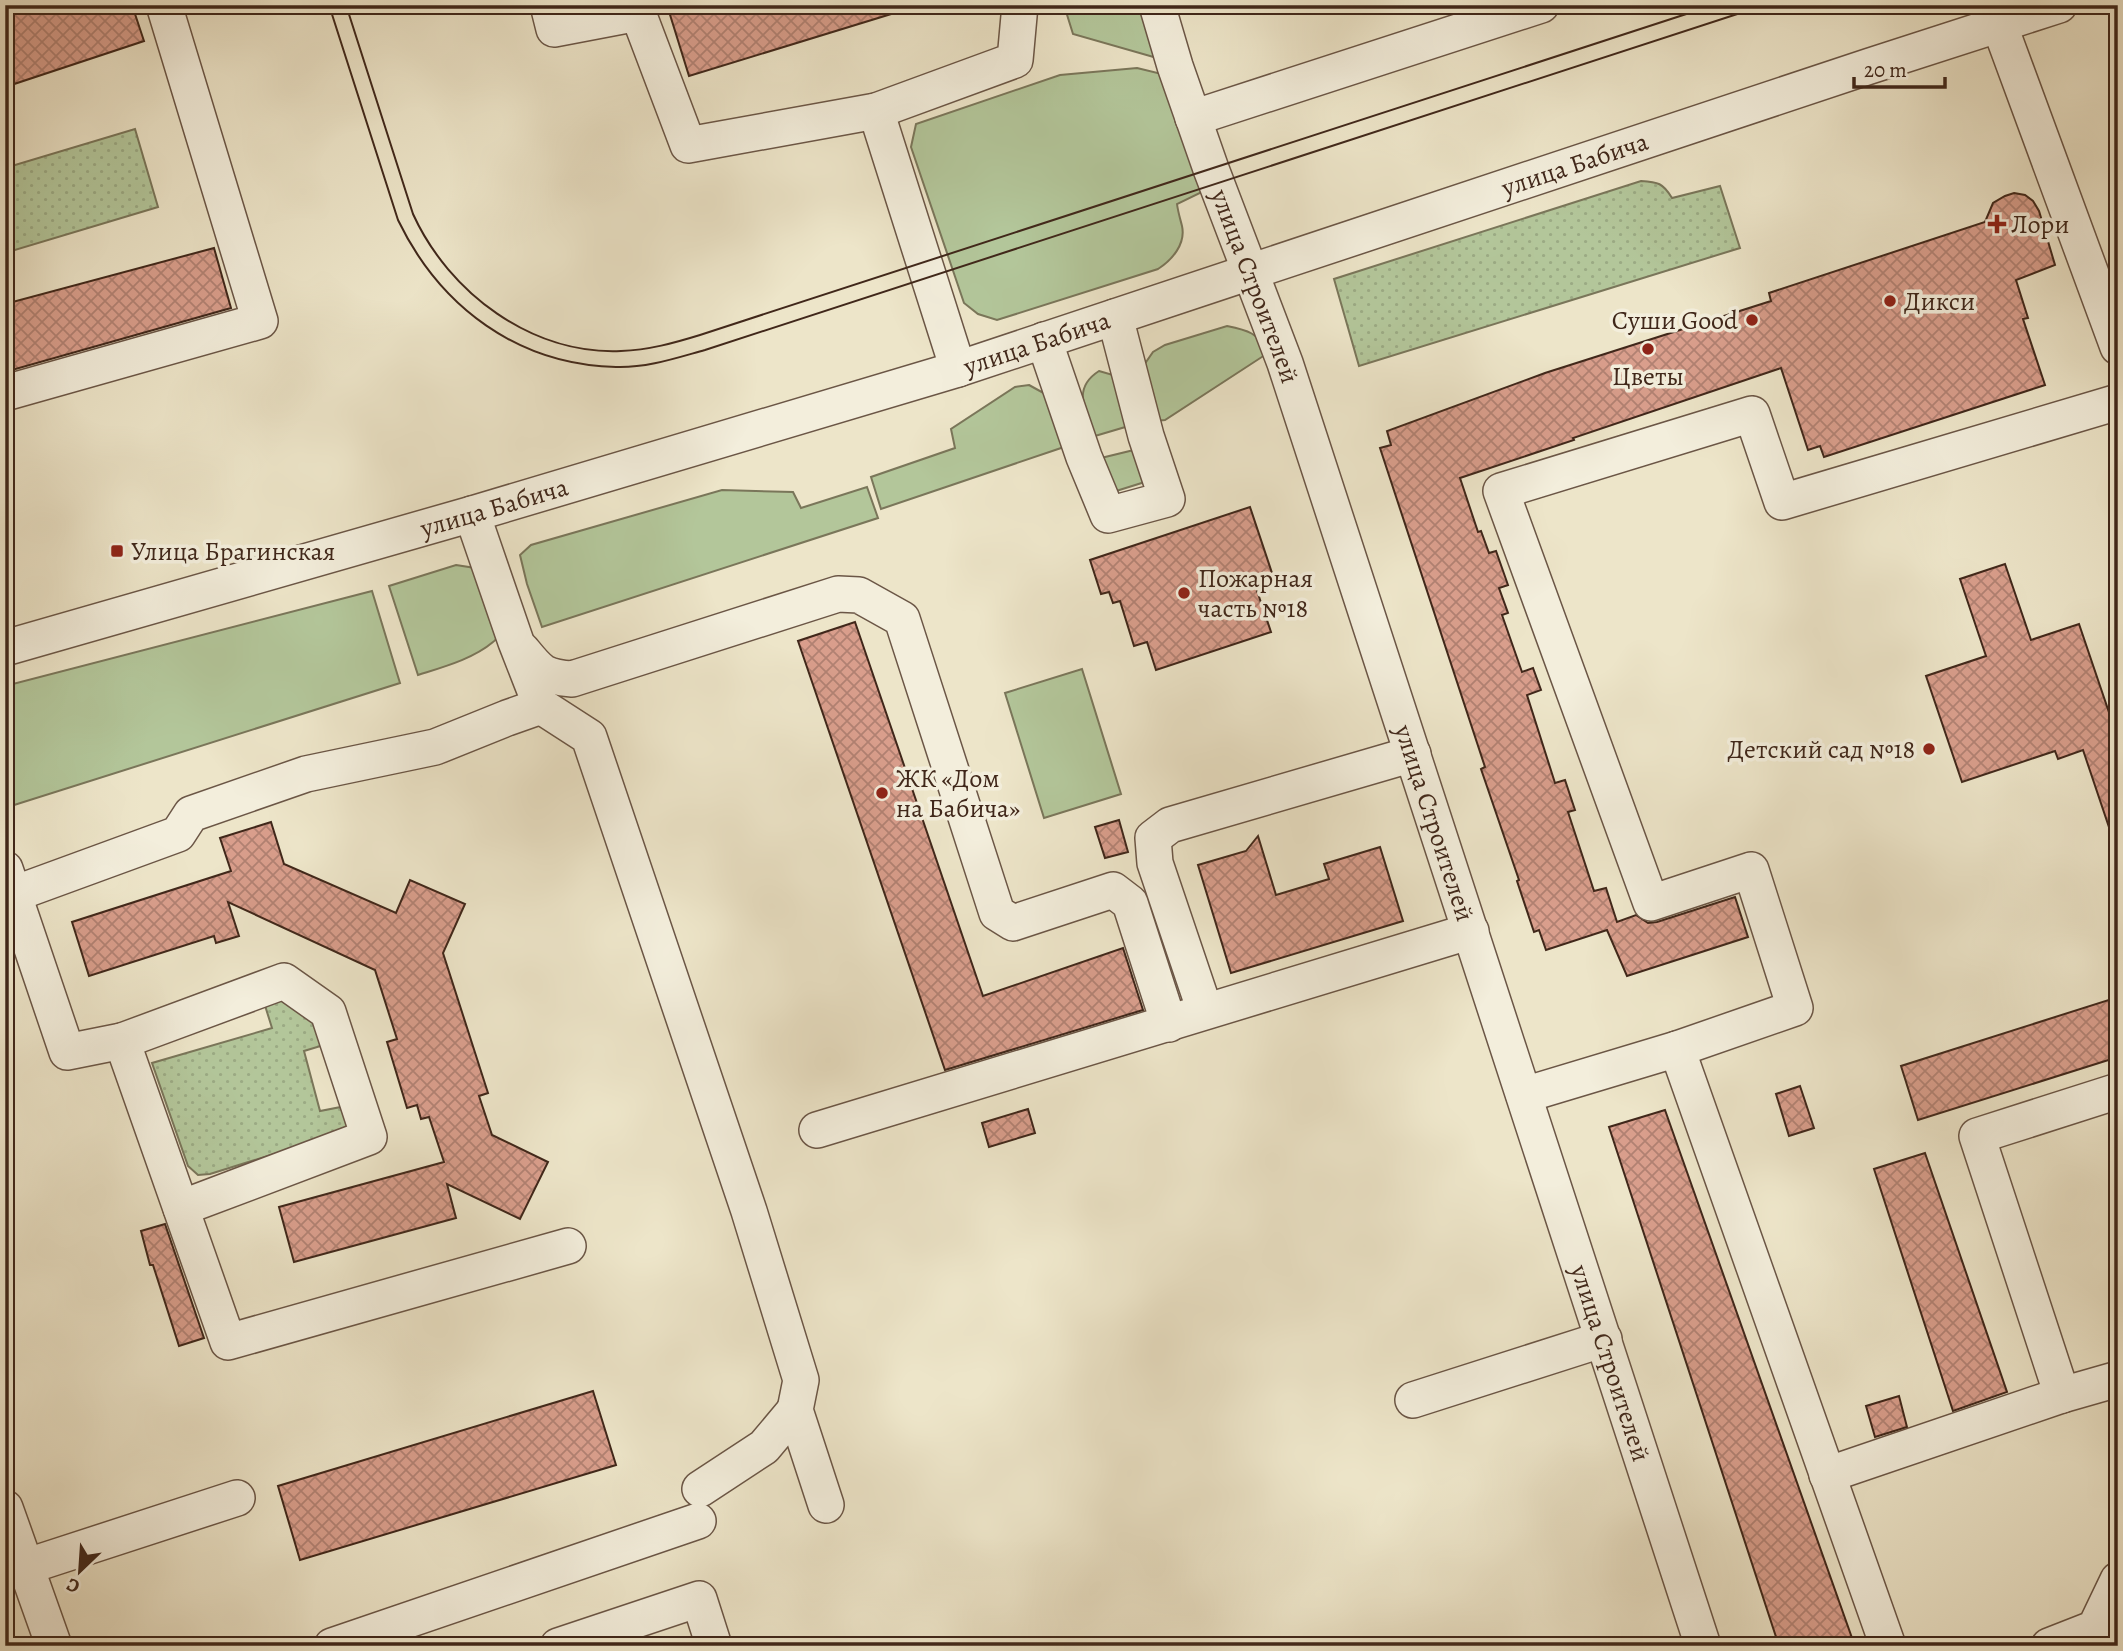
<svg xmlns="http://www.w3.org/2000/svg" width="2123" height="1651" viewBox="0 0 2123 1651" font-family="Alegreya,serif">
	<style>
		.grass { fill: #b3c69a; stroke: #7a765a; stroke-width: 2 }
		.park { fill: url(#park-dots); stroke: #7a765a; stroke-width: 2 }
		.building { fill: url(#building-cross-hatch); stroke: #40271a; stroke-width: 2 }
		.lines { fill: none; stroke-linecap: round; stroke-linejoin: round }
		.minor-casing { stroke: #6b5646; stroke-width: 38 }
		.minor { stroke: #f3eedc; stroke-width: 35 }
		.tram { stroke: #40271a; stroke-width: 2 }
		.poi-dot { fill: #8f2418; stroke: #f3eedc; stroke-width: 2.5 }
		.labels { text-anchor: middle; stroke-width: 7; stroke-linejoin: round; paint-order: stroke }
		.street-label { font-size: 26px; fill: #40271a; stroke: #f3eedc }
		.poi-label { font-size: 26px; fill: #40271a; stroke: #f3eedc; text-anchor: start }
	</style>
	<defs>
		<pattern id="park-dots" width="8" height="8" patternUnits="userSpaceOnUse" patternTransform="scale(1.75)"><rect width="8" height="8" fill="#b3c69a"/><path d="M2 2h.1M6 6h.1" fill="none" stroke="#9baa84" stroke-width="1.8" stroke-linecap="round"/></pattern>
		<pattern id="building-cross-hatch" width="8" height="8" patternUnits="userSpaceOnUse" patternTransform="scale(1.75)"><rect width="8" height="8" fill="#d99e8c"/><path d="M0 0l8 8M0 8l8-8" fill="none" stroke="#b18172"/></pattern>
	</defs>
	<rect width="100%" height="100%" fill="#ede5c9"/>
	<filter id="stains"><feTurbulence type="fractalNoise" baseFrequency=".00286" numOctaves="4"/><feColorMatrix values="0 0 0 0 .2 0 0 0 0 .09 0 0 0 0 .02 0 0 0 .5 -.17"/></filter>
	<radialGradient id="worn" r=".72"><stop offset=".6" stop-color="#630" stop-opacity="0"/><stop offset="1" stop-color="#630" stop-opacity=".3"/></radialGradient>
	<g class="grass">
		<path d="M1064,5H1139L1157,58L1073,34Z"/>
		<path d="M1137,68L1166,75L1204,191L1177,204C1178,212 1180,218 1182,226C1186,244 1172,260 1158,269L997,320L978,314L964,303L911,147L916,124L1060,75Z"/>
		<path d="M1227,326C1247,330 1259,333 1268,353L1165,420L1156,421L1144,365L1153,352L1165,345Z"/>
		<path d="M1099,371L1113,375L1132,425L1095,436C1086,411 1071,389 1099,371Z"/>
		<path d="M1029,385L1049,396L1064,447L881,509L871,477L955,448L951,429L1015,387Z"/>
		<path d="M1138,449L1148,481L1113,492L1101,458Z"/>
		<path d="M867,487L878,518L542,627L527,584L520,555L531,545L722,490L793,492L801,508Z"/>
		<path d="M456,565L475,568L501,627C499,633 498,639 493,642C473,659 443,667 418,675L389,586Z"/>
		<path d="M372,591L400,683L11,806L5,793V686Z"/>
		<path d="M1082,669L1121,794L1044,818L1005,693Z"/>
	</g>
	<g class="park">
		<path d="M135,129L158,207L5,253V168Z"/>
		<path d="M1641,181C1658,182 1663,183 1672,198L1720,186L1740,248L1359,366L1334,279Z"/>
		<path d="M280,993L330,1023L324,1045L304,1051L320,1111L346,1106L351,1130L210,1174L198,1175L188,1166L152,1063L272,1028L263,999Z"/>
	</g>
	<g class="building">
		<path d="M5,5H132L144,41L5,87Z"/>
		<path d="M667,5H900L901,11L689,76Z"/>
		<path d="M2014,193L2025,195L2033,201L2039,211L2055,265L2016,280L2028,318L2023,319L2045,385L1824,457L1820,446L1808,450L1781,368L1573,438L1574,440L1460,478L1478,532L1481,531L1489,553L1496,551L1508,585L1499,588L1508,613L1502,615L1522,672L1533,668L1541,690L1527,695L1555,783L1565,780L1575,810L1568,812L1594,891L1606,888L1617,922L1636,915L1648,923L1657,922L1735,897L1748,937L1627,976L1607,930L1546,950L1539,930L1534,932L1517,881L1519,880L1481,769L1485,767L1380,448L1391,445L1387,431L1545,373L1771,301L1769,293L1985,222L1993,203L2005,196Z"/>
		<path d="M214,248L231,308L5,372V304Z"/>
		<path d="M1250,507L1273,576L1254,582L1271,632L1156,670L1147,642L1134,646L1120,601L1113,603L1109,592L1101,594L1090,560Z"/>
		<path d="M2005,564L2031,640L2079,624L2118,739V839H2113L2083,750L2058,759L2055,751L1962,782L1926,676L1986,656L1960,579Z"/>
		<path d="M855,622L983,996L1123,948L1143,1010L945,1070L798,641Z"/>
		<path d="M1119,820L1128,852L1105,858L1095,827Z"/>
		<path d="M271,822L284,864L396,913L410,880L465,904L443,953L488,1093L479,1096L492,1135L548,1162L520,1219L447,1184L456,1218L294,1262L279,1207L444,1162L429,1117L421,1119L417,1105L407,1108L387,1042L397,1039L375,970L228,902L239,936L216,943L214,936L89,976L72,922L231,871L220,838Z"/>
		<path d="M1258,836L1276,895L1329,879L1324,864L1380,847L1403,921L1231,973L1198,865L1246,851Z"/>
		<path d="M2118,997V1057L1918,1120L1901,1066Z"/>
		<path d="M1800,1086L1814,1128L1789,1136L1776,1094Z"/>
		<path d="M1028,1109L1035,1133L989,1147L982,1123Z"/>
		<path d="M1665,1110L1852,1638L1835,1646H1779L1609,1127Z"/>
		<path d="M1925,1153L2007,1392L1953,1411L1874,1169Z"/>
		<path d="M165,1224L204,1338L179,1346L153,1265H150L141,1231Z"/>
		<path d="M593,1391L616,1465L300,1560L278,1486Z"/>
		<path d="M1899,1396L1907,1427L1875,1437L1866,1406Z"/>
	</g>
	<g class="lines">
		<g class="minor-casing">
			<g id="minor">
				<path d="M548,5L554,29L638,13"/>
				<path d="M635,5L688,145L876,111L1015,60L1020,5"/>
				<path id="s1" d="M1157,5L1175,66L1211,169L1285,363L1703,1646"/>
				<path d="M1999,24L2118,347"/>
				<path d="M876,111L958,369"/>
				<path d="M1193,118L1541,5"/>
				<path d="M1044,340L1084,457L1108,515L1167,499L1146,436L1115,317"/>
				<path d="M5,393L260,321L164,5"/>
				<path d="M472,514L516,642L541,706L589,737L749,1211L801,1380L795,1410L826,1505"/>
				<path id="s2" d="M5,648L472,514L958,369L1870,66L2059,5"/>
				<path d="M522,650C540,672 543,677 572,679L838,594L859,595L902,619L997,913L1013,923L1113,890L1130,903L1169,1024"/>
				<path d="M5,869L67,1052L122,1041L228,1342L568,1246"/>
				<path d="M14,894L178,834L191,814L306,774L435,747L507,718L541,706"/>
				<path d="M1205,1011L1155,863L1153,838L1170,825L1413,754"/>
				<path d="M122,1041L284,981L328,1012L369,1137L181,1208"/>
				<path d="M1677,1049L1888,1646"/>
				<path d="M1524,1095L1677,1049L1795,1008L1751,870L1651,903L1501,491L1752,414L1782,502L2118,402"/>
				<path d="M817,1130L1471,931"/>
				<path d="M2062,1395L1977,1136L2118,1091"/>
				<path d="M1413,1400L1604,1339"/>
				<path d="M1827,1475L2062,1395L2118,1379"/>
				<path d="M700,1489L764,1447L795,1410"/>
				<path d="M5,1508L54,1646"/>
				<path d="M25,1567L237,1498"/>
				<path d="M332,1646L698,1521"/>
				<path d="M558,1646L699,1599L714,1646"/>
				<path d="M2049,1646L2095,1628L2118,1580"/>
			</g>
		</g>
		<use href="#minor" class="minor"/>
		<g class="tram">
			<path d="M329,5L398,220C440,307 518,365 616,367C647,368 676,358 705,350L1765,5"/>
			<path d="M346,5L413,214C449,293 532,355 621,351C649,350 674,343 700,335L1714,5"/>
		</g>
	</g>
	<g class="poi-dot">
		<path d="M1993.5 213.5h7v7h7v7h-7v7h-7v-7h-7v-7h7z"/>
		<circle cx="1890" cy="301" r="7"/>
		<circle cx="1752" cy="320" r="7"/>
		<circle cx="1648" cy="349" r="7"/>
		<rect x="110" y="544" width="14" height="14" rx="3.5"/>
		<circle cx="1184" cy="593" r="7"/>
		<circle cx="1929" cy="749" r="7"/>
		<circle cx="882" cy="793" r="7"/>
	</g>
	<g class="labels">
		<g class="street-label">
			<text dy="9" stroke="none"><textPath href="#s2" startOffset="1643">улица Бабича</textPath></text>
			<text dy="9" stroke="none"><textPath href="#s1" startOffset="298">улица Строителей</textPath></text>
			<text dy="9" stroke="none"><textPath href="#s2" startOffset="1076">улица Бабича</textPath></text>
			<text dy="9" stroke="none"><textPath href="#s2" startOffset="509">улица Бабича</textPath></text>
			<text dy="9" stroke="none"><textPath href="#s1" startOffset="864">улица Строителей</textPath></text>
			<text dy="9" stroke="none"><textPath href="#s1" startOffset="1432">улица Строителей</textPath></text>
		</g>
		<g class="poi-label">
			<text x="2011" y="233">Лори</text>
			<text x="1904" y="310">Дикси</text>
			<text x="1738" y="329" text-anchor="end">Суши Good</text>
			<text x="1648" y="385" text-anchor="middle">Цветы</text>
			<text x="131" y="560">Улица Брагинская</text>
			<text x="1198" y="587">Пожарная<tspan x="1198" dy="30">часть №18</tspan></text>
			<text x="1915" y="758" text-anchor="end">Детский сад №18</text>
			<text x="896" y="787">ЖК «Дом<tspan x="896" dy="30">на Бабича»</tspan></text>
		</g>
	</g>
	<rect width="2123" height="1651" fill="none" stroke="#ede5c9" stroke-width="28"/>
	<rect x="7" y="7" width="2109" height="1637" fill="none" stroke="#40271a" stroke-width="3.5"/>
	<rect x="14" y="14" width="2095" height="1623" fill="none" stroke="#40271a" stroke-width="2"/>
	<g transform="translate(80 1571) rotate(205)" stroke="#f3eedc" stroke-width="5" paint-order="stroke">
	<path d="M0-5L12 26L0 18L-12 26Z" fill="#40271a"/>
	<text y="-10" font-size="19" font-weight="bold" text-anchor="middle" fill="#40271a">С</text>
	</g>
	<path d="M1854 77v10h91v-10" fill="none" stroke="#40271a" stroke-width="3.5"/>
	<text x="1864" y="77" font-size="21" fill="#40271a" stroke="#f3eedc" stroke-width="5" paint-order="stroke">20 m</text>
	<rect width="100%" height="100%" filter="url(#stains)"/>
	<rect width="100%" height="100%" fill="url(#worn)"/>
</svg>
